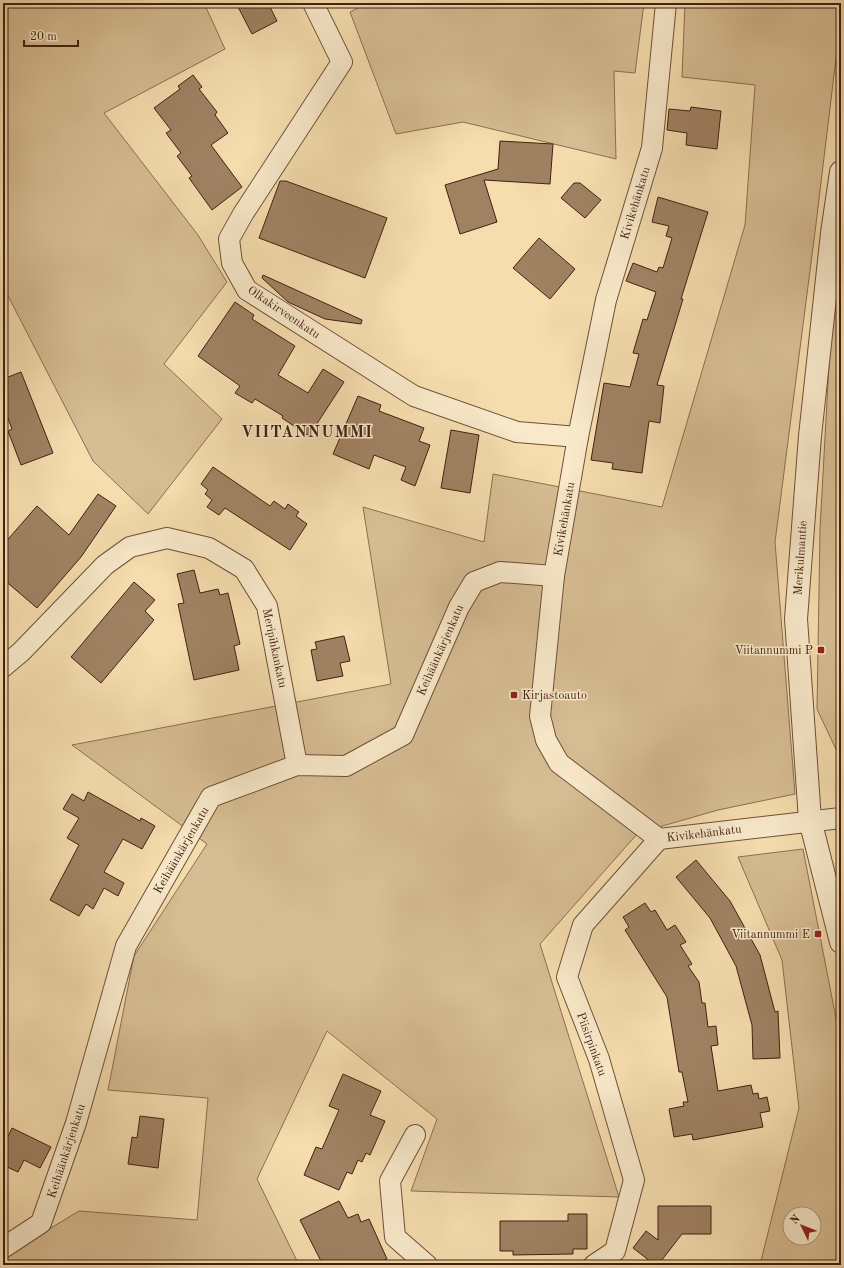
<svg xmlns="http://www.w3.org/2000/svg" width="844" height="1268" viewBox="0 0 844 1268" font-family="'Old Standard TT',serif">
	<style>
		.green { fill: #d7bd93; stroke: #8d6e52; fill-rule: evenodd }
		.building { fill: #a08263; stroke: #432012 }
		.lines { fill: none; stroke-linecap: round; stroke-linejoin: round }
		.minor-casing { stroke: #704f39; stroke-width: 22 }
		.tertiary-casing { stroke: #704f39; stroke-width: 24 }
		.minor { stroke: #f8e9ca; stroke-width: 20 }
		.tertiary { stroke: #f8e9ca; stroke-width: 22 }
		.poi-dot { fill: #8f2418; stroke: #f8e9ca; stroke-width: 1.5 }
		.labels { text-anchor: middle; stroke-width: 3; stroke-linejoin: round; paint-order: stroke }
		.street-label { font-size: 12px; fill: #432012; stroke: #f8e9ca }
		.poi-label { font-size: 12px; fill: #432012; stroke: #f8e9ca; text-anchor: end }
		.district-label { font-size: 16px; font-weight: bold; letter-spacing: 1px; fill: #432012; stroke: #f8e9ca }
	</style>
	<rect width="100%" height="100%" fill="#f5ddae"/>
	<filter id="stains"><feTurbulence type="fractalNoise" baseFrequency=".005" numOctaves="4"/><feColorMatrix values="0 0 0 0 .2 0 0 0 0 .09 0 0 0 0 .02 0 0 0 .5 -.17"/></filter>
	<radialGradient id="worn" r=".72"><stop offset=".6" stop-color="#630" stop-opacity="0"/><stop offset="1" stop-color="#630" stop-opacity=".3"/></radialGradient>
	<g class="green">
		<path d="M3,3H204L225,49L104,113L198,235L227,282L164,364L222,419L148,514L93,461L3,286Z"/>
		<path d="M368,3H644L635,73L614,71L616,159L463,122L396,134L350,12Z"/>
		<path d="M685,3H841V17L815,232L775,542L795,794L718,810L638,833L540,944L619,1197L411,1191L437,1119L327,1031L257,1179L299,1265H3V1257L79,1211L197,1220L208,1098L108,1090L134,956L207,844L72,745L391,684L363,507L484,542L493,474L662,507L745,225L755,85L682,77Z"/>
		<path d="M841,240V760L817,709L820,529L833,293Z"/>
		<path d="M803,849L841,1044V1265H760L799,1108L782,960L738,857ZM790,1214H814V1238H790Z"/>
	</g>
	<g class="building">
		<path d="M236,3H268L277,21L252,34Z"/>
		<path d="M193,75L202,87L199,89L217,112L215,115L228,133L211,145L242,187L212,210L189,178L192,176L177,156L181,153L166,133L171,130L154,108L180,89L178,86Z"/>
		<path d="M691,107L721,111L717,149L686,145L687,133L667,130L669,109L690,111Z"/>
		<path d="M500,141L553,144L550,184L484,180L497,222L460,234L445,185L498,169Z"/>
		<path d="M280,181H286L387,218L365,278L259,238Z"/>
		<path d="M574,183H580L601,200L585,218L561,198Z"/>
		<path d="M658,197L708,212L681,299H683L657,385L664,386L660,423L649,421L642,473L612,469L613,463L591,460L604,383L630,387L639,354L633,353L643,319L647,320L656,292L626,281L633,263L657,272L659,267L663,268L672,238L666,236L669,226L652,222Z"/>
		<path d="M539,238L575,269L550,299L513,268Z"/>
		<path d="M263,275L362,320L361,324L325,319L288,302L262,278Z"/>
		<path d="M235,302L254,315L252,319L295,346L278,375L308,393L323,369L344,382L309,436L282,418L283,416L255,399L252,403L235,393L240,386L198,356Z"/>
		<path d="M21,372L53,453L21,465L8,431L12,429L3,405V379Z"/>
		<path d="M358,396L381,405L379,411L424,428L419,441L430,445L415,486L401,480L406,467L374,455L369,469L333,454Z"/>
		<path d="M451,430L479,435L470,493L441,488Z"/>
		<path d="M213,467L270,506L274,501L285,509L288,504L299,512L296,516L307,524L290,550L225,508L219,515L207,507L212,500L205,494L208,490L201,484Z"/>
		<path d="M98,494L116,506L81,557L37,608L3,579V545L37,506L69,535Z"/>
		<path d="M194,570L200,593L218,589L220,595L228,593L240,644L234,646L239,670L194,680L178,604L184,603L177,574Z"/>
		<path d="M134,582L155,600L145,611L154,620L101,683L71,657Z"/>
		<path d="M344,636L350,661L340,663L343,676L317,681L311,650L317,649L315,642Z"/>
		<path d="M88,792L140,821L141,818L155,826L142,849L123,839L104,872L124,883L118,896L104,888L93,909L86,904L79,916L50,900L79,845L67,838L79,818L63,809L72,794L84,801Z"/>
		<path d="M696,860L730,901L760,955L775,1012L778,1011L780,1058L753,1059L752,1025L736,966L710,918L676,877Z"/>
		<path d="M645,903L651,912L655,910L667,930L675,925L686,942L680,945L692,964L688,966L699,982L702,1003H705L708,1027L716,1026L718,1045L711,1046L718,1091L751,1085L753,1094L758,1093L759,1099L767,1097L770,1111L760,1113L763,1127L693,1140L692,1134L674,1137L669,1109L684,1106L683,1102H688L682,1072H679L667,997L625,930L629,927L623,917Z"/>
		<path d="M343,1074L381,1091L370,1115L385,1121L370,1155L366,1153L362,1162L358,1160L352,1174L347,1172L339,1190L304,1175L316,1147L322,1149L339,1110L329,1106Z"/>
		<path d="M140,1116L164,1119L158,1168L128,1164L132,1137L137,1138Z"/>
		<path d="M12,1128L51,1147L40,1168L24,1160L18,1172L3,1165V1147Z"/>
		<path d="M339,1201L348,1218L358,1214L361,1222L369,1219L387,1259L373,1265H323L300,1220Z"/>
		<path d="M658,1206H711V1234H682L658,1265H655L633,1248L646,1231L658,1240Z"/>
		<path d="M568,1214H587V1249H573V1254L513,1255V1251H500V1221H568Z"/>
	</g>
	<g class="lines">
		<g class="minor-casing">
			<g id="minor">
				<path d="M313,3L342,62L243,214L229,239L232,263L247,290L414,396L517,432L578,437"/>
				<path d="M666,3L652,148L606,300L578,437L554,576L540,716L546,740L559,763L659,839L841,818"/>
				<path d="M3,667L21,652L105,565L130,547L167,538L209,548L244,569L267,606L297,765"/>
				<path d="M415,1135L390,1181L395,1237L427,1265"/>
				<path d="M3,1248L41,1223L76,1123L126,946L211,797L297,765L346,766L403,735L459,607L474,582L500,572L554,576"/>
				<path d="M594,1265L615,1251L634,1180L599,1059L567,977L583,925L659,839"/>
			</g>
		</g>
		<g class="tertiary-casing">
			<path id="tertiary" d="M841,172L832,233L810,436L796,619L810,820L841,942"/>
		</g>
		<use href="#minor" class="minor"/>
		<use href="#tertiary" class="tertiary"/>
	</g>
	<g class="poi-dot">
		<rect x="817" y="646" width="8" height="8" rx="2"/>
		<rect x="510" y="691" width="8" height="8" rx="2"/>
		<rect x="814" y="930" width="8" height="8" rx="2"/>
	</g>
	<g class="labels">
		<g class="street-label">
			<text transform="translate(635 203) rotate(-73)" y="4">Kivikehänkatu</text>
			<text transform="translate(284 312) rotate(34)" y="4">Olkakirveenkatu</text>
			<text transform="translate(564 519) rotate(-80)" y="4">Kivikehänkatu</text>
			<text transform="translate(800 558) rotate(-86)" y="4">Merikulmantie</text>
			<text transform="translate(275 648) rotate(78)" y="4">Meripihkankatu</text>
			<text transform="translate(440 650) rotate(-66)" y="4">Keihäänkärjenkatu</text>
			<text transform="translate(704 833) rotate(-7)" y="4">Kivikehänkatu</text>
			<text transform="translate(181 850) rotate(-60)" y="4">Keihäänkärjenkatu</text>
			<text transform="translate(592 1044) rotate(70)" y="4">Piisirpinkatu</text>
			<text transform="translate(66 1151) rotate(-72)" y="4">Keihäänkärjenkatu</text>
		</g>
		<g class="poi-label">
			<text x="813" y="654">Viitannummi P</text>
			<text x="522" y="699" text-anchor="start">Kirjastoauto</text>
			<text x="810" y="938">Viitannummi E</text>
		</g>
		<g class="district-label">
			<text x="307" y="437">VIITANNUMMI</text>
		</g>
	</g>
	<rect width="844" height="1268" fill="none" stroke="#f5ddae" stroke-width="16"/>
	<rect x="4" y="4" width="836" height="1260" fill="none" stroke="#432012" stroke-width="2"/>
	<rect x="8" y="8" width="828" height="1252" fill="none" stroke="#432012"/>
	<g transform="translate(802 1226) rotate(313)"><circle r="19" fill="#f8e9ca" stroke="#b09980"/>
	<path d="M0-3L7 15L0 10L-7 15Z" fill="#8f2418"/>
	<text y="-6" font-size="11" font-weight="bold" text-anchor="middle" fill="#432012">N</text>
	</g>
	<path d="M24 40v6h54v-6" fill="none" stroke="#432012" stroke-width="2"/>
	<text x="30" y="40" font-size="12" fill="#432012" stroke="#f8e9ca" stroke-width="3" paint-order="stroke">20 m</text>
	<rect width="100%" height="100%" filter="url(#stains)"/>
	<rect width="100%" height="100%" fill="url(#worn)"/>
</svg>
